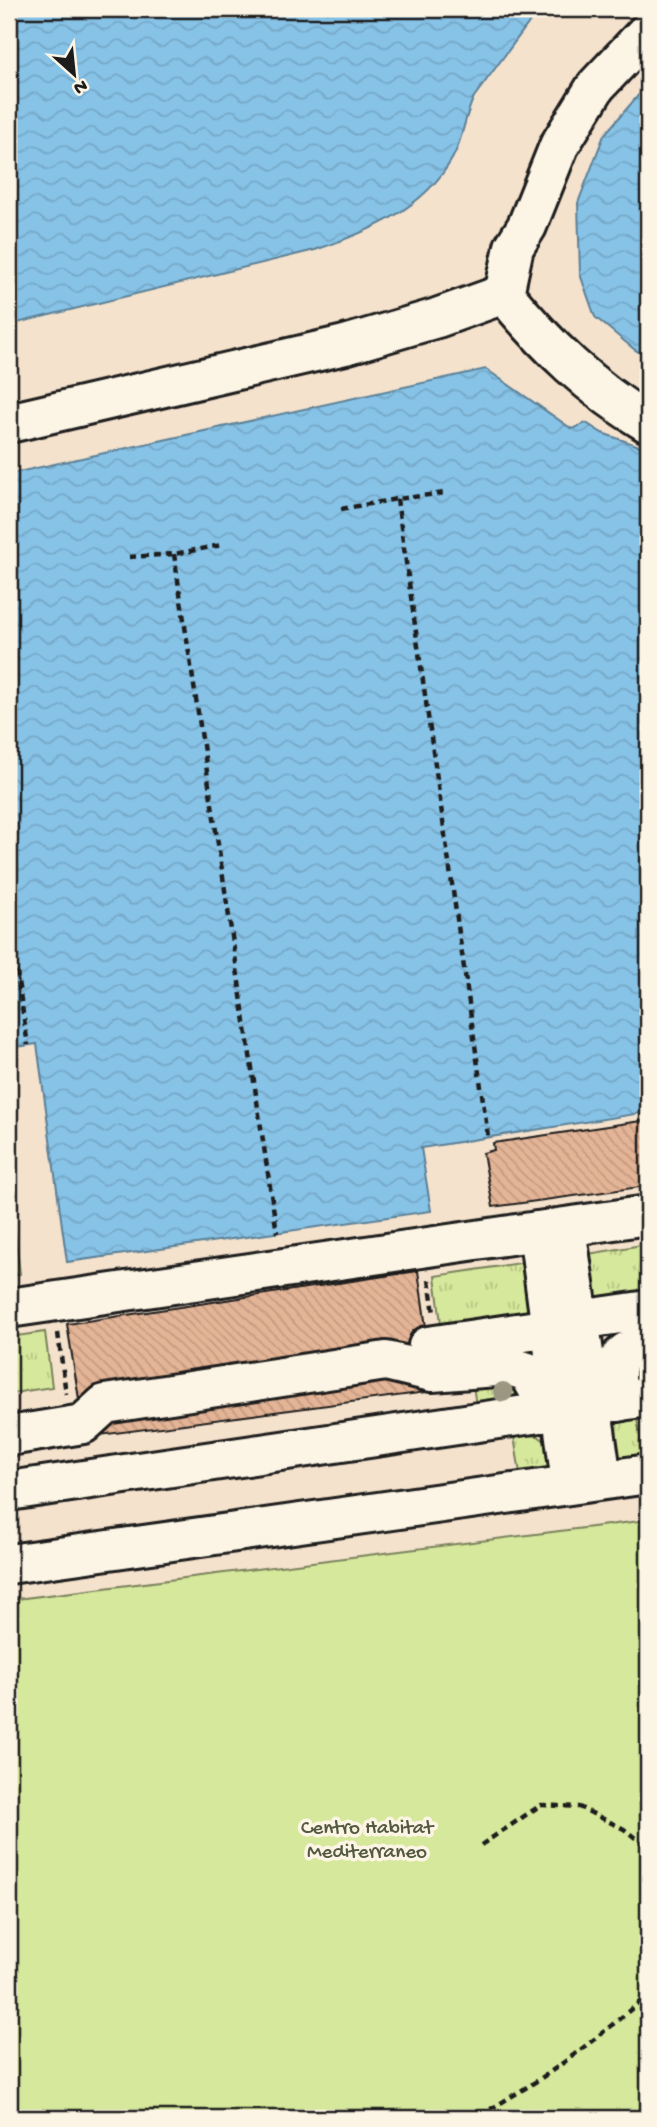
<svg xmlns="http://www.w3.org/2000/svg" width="657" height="2127" viewBox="0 0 657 2127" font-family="'Gochi Hand',sans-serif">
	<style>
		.grass { fill: url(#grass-tufts); stroke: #79825c; stroke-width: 2 }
		.park { fill: #d6e89b; stroke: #79825c; stroke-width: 2 }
		.water { fill: url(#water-waves); stroke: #5c8096; stroke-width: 2 }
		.building { fill: url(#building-back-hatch); stroke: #1c1c1c; stroke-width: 2 }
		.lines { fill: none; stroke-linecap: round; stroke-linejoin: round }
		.minor-casing { stroke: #1c1c1c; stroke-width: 44 }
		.path { stroke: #1c1c1c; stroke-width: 4.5; stroke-dasharray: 7 5; stroke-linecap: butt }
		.minor { stroke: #fcf5e5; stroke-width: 38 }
		.tree { fill: #9c9781 }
		.labels { text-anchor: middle; stroke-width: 7; stroke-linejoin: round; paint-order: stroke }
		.park-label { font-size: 21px; fill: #545942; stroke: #fcf5e5 }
	</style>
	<defs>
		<pattern id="grass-tufts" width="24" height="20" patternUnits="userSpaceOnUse" patternTransform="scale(1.75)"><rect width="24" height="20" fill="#d6e89b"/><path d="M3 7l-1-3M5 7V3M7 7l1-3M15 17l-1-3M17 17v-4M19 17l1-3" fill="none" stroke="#b7c685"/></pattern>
		<pattern id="water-waves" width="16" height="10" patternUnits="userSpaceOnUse" patternTransform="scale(1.75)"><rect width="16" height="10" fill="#87c3e7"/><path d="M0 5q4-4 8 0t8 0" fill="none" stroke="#74a7c6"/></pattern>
		<pattern id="building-back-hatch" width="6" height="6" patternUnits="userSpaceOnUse" patternTransform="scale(1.75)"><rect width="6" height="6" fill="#e4b496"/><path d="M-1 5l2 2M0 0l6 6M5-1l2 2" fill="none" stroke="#c39a81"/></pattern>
	</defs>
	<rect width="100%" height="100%" fill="#f5e2cd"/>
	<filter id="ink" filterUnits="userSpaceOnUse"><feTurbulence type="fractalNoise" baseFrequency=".0143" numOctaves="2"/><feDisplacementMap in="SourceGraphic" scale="14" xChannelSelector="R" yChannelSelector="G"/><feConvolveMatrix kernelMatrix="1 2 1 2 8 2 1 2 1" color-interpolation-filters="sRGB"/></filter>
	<g filter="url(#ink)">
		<g class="grass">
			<path d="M9,1182L20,1274L9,1276Z"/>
			<path d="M648,1244V1301L583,1311L576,1256Z"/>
			<path d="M527,1262L537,1317L442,1331L435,1276Z"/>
			<path d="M45,1332L52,1387L13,1393L9,1366V1337Z"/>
			<path d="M505,1383L513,1389L519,1400L477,1412L473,1386Z"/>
			<path d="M622,1419H637L646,1468L620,1467L609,1427Z"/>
			<path d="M524,1435L538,1436L550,1445L554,1469L522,1485L514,1437Z"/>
		</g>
		<path class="park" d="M648,1520V2118H9V1600Z"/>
		<g class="water">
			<path d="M9,9H539L474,97C464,117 463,140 452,159C423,210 368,232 315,250L9,325Z"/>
			<path d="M648,84V357L635,350L595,317L580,274L578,203L604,135Z"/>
			<path d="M486,369L572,429L586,423L602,433L648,449V1112L421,1148L431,1211L67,1262L37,1044L9,1048V474Z"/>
		</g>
		<g class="building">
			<path d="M648,1120V1186L493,1207L483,1153L494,1150L493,1143Z"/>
			<path d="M418,1271L435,1391L85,1437L67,1324Z"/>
		</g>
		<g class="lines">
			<g class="minor-casing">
				<g id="minor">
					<path d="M648,31L596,86L559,146L527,226L514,247L504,294C546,345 591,389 648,423"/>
					<path d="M9,423L345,345L437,318L504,294"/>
					<path d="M566,1228L602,1479"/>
					<path d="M538,1231L571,1483"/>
					<path d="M9,1308L648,1215"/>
					<path d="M579,1320L648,1310"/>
					<path d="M428,1346L551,1328"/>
					<path d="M618,1402C615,1370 610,1351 648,1344"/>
					<path d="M9,1436L83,1424L105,1404L386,1361L432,1372L509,1366L528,1372L539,1391L542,1413"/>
					<path d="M9,1491L648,1397"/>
					<path d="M9,1564L648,1474"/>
				</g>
			</g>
			<g class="path">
				<path d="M397,499L488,1136"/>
				<path d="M341,509L397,499L445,493"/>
				<path d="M174,554L277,1233"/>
				<path d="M129,557L174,554L222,545"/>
				<path d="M9,924L28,1045"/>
				<path d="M429,1280L434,1313"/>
				<path d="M58,1333L66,1394"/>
				<path d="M481,1845L541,1805L579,1807L624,1829L648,1848"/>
				<path d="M468,2118C484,2114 498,2105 512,2096C561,2068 605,2031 648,1995"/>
			</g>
			<use href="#minor" class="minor"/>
		</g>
		<circle class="tree" cx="503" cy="1392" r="10"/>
	</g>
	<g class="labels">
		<g class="park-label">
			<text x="367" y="1833">Centro Habitat<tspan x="367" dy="24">Mediterraneo</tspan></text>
		</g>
	</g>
	<rect width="657" height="2127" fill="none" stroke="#fcf5e5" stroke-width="35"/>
	<rect x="18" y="18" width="622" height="2092" fill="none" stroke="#1c1c1c" stroke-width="2.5" filter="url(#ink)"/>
	<g transform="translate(74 74) rotate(153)" stroke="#fcf5e5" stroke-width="5" paint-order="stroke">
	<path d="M0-5L12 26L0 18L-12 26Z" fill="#1c1c1c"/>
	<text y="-10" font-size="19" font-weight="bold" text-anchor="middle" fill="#1c1c1c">N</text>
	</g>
</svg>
